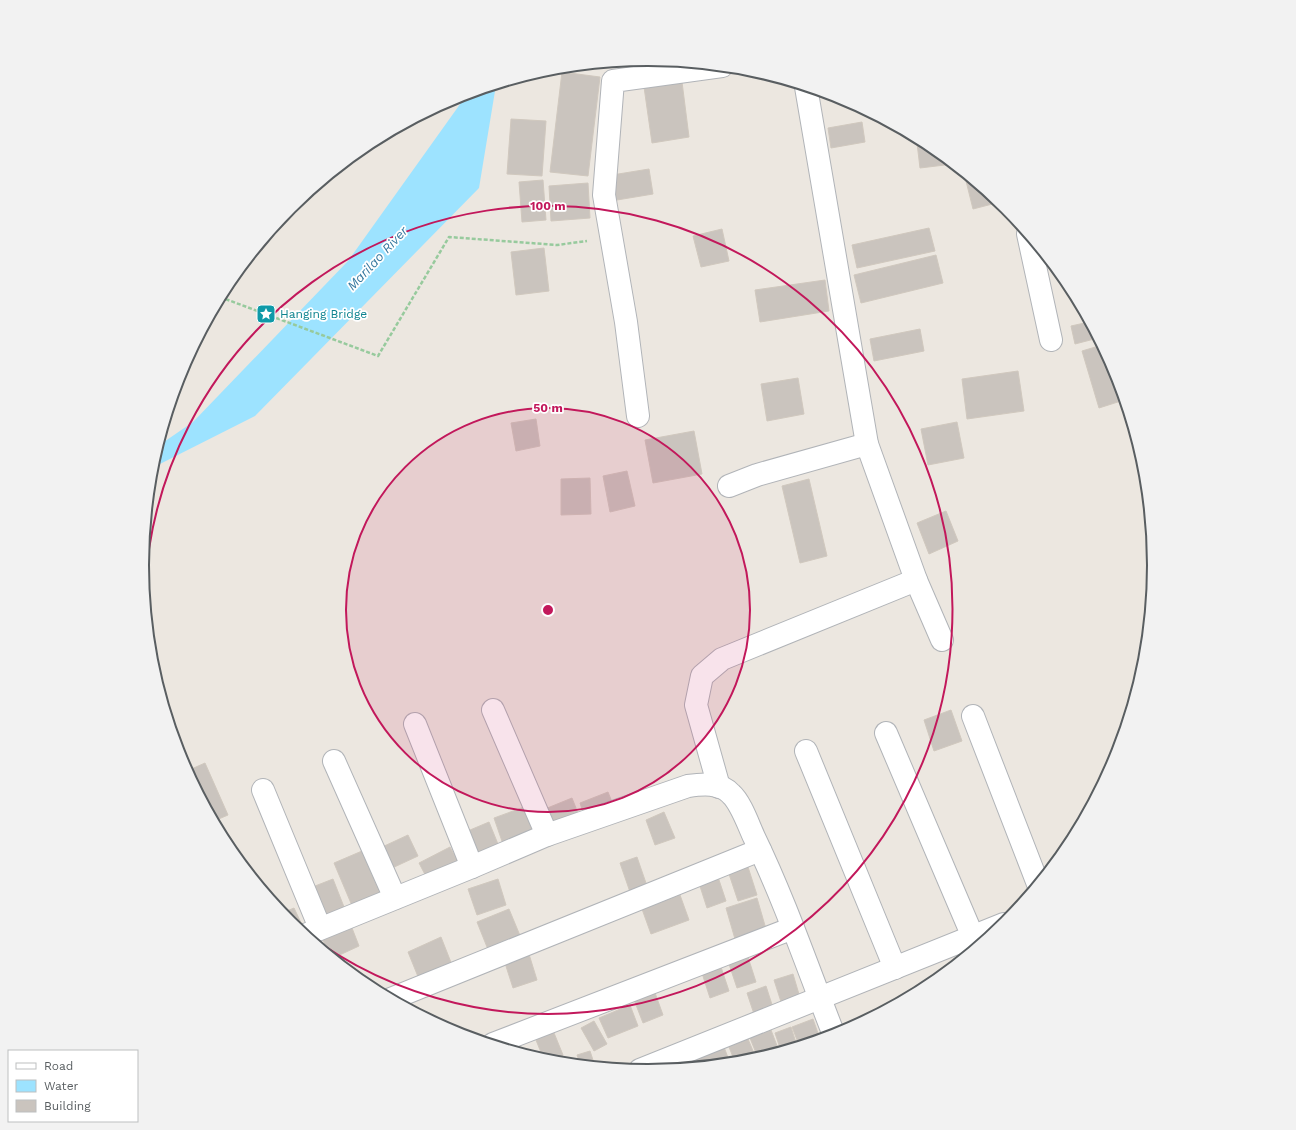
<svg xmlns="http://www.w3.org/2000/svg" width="1296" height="1130" viewBox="0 0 1296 1130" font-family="'Work Sans',sans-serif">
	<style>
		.water { fill: #9de3ff }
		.building { fill: #cac4be; stroke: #d0c8be }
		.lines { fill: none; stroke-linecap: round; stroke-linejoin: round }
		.minor-casing { stroke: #b1b4b8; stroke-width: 24 }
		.path { stroke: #97ca9d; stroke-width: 2.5; stroke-dasharray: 4 2; stroke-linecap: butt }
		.minor { stroke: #fff; stroke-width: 22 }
		.ring { fill: none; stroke: #c2185b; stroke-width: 2 }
		.labels { text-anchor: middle; stroke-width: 3.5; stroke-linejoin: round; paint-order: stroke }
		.culture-label { font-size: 12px; fill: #0d838f; stroke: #fff; text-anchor: start }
		.water-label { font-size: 13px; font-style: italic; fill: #36799f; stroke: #fff }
		.rim { fill: none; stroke: #595e61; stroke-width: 2 }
		.centre { fill: #c2185b; stroke: #fff; stroke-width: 2 }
		.ring-label { font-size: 12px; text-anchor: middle; font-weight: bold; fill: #c2185b; stroke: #fff; stroke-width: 3.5; stroke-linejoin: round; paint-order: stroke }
	</style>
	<rect width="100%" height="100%" fill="#ece7e0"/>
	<path class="water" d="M496,85L479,188L255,416L152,468L158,446L193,422L348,261L468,93Z"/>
	<g class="building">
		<path d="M562,72L600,77L588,176L550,172Z"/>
		<path d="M682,82L689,137L652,143L644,87Z"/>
		<path d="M511,119L546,121L542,176L507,174Z"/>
		<path d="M862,122L865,142L831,148L828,128Z"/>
		<path d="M925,142L929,144L953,164L920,168L917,143Z"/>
		<path d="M649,169L653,194L611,201L606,176Z"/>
		<path d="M964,173L1000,202L973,209Z"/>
		<path d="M543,180L546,220L522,222L519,182Z"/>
		<path d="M588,183L590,218L551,221L549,186Z"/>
		<path d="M929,228L935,251L857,268L852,245Z"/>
		<path d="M722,229L729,261L701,267L693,236Z"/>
		<path d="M544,248L549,291L516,295L511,252Z"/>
		<path d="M936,255L943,283L861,303L854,275Z"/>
		<path d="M825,280L829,311L760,322L755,290Z"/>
		<path d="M1089,322L1098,338L1075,344L1071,326Z"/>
		<path d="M920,329L924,351L874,361L870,339Z"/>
		<path d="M1102,345L1116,372L1124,400L1099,408L1082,351Z"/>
		<path d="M1018,371L1024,411L967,419L962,379Z"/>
		<path d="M798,378L804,414L767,421L761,384Z"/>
		<path d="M536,419L540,446L516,451L511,423Z"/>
		<path d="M957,422L964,458L928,465L921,429Z"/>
		<path d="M694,431L702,474L653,483L645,440Z"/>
		<path d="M627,471L635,506L610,512L603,476Z"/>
		<path d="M590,478L591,514L561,515V479Z"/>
		<path d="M809,479L827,556L800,563L782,486Z"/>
		<path d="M946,511L958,541L929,554L917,523Z"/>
		<path d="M951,710L962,741L934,751L924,720Z"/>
		<path d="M205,763L228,815L214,821L187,771Z"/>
		<path d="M608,792L614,807L585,818L580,803Z"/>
		<path d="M572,798L580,818L548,831L540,811Z"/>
		<path d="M524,807L534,836L504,847L494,818Z"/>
		<path d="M664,812L675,838L655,845L646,820Z"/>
		<path d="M489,822L500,849L474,860L463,833Z"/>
		<path d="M408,835L418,856L390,869L380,848Z"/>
		<path d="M227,837L239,860L227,846L223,839Z"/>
		<path d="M450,847L461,868L430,884L419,863Z"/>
		<path d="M362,851L381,896L353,908L334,863Z"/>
		<path d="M637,857L647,886L630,892L620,863Z"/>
		<path d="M748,867L757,895L738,901L729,874Z"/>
		<path d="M717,874L726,901L707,908L698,880Z"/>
		<path d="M333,879L346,912L322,921L310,888Z"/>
		<path d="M498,879L506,905L477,915L468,889Z"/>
		<path d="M680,895L689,920L651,934L642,909Z"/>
		<path d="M757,898L766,929L735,939L726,908Z"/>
		<path d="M294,908L303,927L298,929L290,923L282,913Z"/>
		<path d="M509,909L521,938L489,952L477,922Z"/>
		<path d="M352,928L359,946L333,958L330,955L323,940Z"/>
		<path d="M441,937L452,965L419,979L408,952Z"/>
		<path d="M528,951L537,980L513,988L504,960Z"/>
		<path d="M747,954L756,982L737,988L728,961Z"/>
		<path d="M720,964L729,991L710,998L701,970Z"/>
		<path d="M793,974L801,1001L783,1008L774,980Z"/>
		<path d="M766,986L775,1014L756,1020L747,993Z"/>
		<path d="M654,990L663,1015L643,1023L633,997Z"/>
		<path d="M630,1005L638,1026L608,1038L599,1018Z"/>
		<path d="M813,1019L820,1039L799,1045L792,1027Z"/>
		<path d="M594,1021L607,1044L594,1051L581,1028Z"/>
		<path d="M791,1027L797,1046L781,1051L775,1033Z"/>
		<path d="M552,1028L563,1055L549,1061L544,1060L534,1035Z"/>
		<path d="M771,1030L779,1051L758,1058L750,1038Z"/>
		<path d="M748,1039L756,1058L746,1061L735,1062L729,1047Z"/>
		<path d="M724,1047L730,1063L700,1066L696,1058Z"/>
		<path d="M590,1051L595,1066L580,1064L577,1055Z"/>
	</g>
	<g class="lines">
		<g class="minor-casing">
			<g id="minor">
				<path d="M806,87L867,444L916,580L942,640"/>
				<path d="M1028,234L1051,340"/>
				<path d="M638,416L626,322L604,195L613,81L722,66"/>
				<path d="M729,486L757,475L867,444"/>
				<path d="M493,710L547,835"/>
				<path d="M973,716L1038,884"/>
				<path d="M415,724L472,867"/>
				<path d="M886,733L973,937"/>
				<path d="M806,751L895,968"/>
				<path d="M334,761L395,898"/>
				<path d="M719,787L696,705L702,676L722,659L916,580"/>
				<path d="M263,790L320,928"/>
				<path d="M305,935L472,867L547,835L688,786C702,784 720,782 731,794C741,803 748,824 754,837C785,901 808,969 834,1035"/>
				<path d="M391,999L760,850"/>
				<path d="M493,1044L793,928"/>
				<path d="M640,1070L1004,924"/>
			</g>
		</g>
		<path class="path" d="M220,297L378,356L449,237L557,245L587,241"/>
		<use href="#minor" class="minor"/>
	</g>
	<circle cx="548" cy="610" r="202" fill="#c2185b" fill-opacity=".12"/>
	<g class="ring">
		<circle cx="548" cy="610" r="202"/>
		<path d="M145 589A404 404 0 1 1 286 917"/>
	</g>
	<defs>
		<g id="sight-square" transform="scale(1)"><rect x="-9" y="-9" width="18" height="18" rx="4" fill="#0f9aa8" stroke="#fff"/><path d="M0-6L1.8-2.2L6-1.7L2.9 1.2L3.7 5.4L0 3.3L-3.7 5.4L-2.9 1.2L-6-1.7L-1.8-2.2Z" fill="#fff"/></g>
	</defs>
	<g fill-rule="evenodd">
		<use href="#sight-square" x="266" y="314"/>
	</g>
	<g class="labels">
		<g class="culture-label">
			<text x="280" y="318">Hanging Bridge</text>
		</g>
		<g class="water-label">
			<text transform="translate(377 258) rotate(-47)" y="5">Marilao River</text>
		</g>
	</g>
	<path d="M0 0H1296V1130H0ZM149 565a499 499 0 1 1 998 0a499 499 0 1 1-998 0Z" fill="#f2f2f2" fill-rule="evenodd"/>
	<path class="rim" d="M149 565a499 499 0 1 1 998 0a499 499 0 1 1-998 0Z"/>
	<circle cx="548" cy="610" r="6" class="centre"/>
	<g class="ring-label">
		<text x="548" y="210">100 m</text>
		<text x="548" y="412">50 m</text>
	</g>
	<rect x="8" y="1050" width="130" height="72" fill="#ffffff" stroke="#bdbfc0"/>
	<rect x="16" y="1063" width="20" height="6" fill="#ffffff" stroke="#bdbfc0"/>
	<text x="44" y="1070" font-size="12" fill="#595e61">Road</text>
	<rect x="16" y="1080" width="20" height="12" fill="#9de3ff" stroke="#bdbfc0"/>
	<text x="44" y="1090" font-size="12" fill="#595e61">Water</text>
	<rect x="16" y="1100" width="20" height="12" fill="#cac4be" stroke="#bdbfc0"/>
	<text x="44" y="1110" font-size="12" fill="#595e61">Building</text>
</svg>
